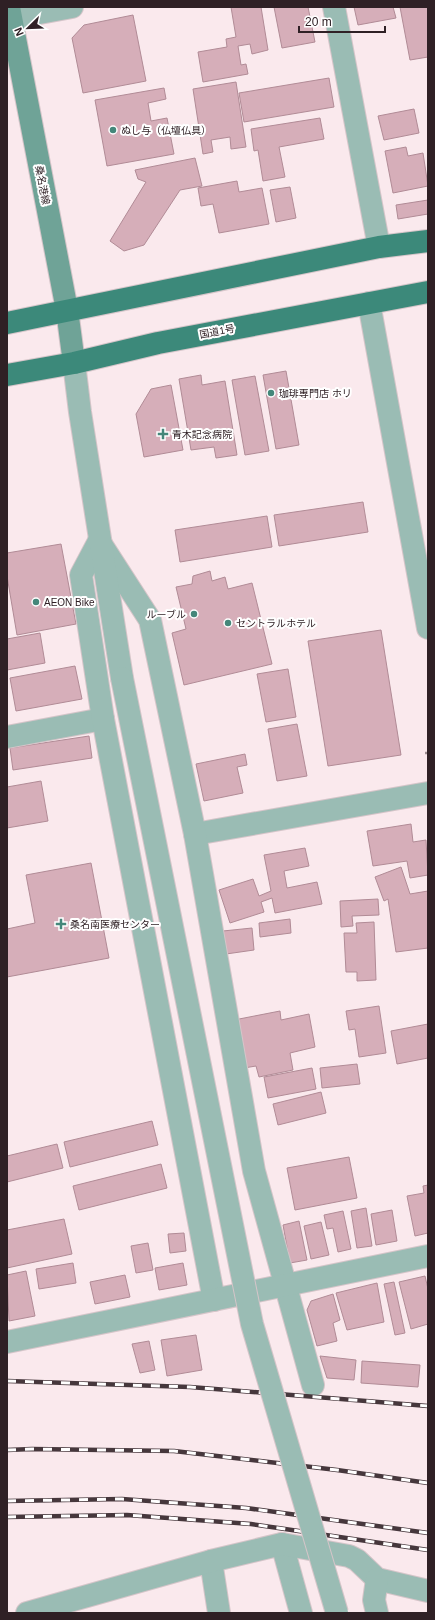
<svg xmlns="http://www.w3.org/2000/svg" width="435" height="1620" viewBox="0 0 435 1620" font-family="Helvetica,'Noto Sans JP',sans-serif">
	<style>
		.building { fill: #d6aeb9; stroke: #b18b96 }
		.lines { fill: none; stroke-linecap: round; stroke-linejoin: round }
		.minor-casing { stroke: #d5c5c9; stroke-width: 24 }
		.tertiary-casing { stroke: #d5c5c9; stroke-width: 24 }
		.secondary-casing { stroke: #d5c5c9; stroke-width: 24 }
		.trunk-casing { stroke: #d5c5c9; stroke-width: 24 }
		.path { stroke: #9e8e92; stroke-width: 2.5; stroke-dasharray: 4 2; stroke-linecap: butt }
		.minor { stroke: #9abcb4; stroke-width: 22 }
		.tertiary { stroke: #9abcb4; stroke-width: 22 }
		.secondary { stroke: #6fa397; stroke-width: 22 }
		.trunk { stroke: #3c897a; stroke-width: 22 }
		.rail-casing { stroke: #46373c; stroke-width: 4.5 }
		.rail { stroke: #fff; stroke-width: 3; stroke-dasharray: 9; stroke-linecap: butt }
		.tertiary-bridge-casing { stroke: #d5c5c9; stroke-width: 24; stroke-linecap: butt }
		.tertiary-bridge { stroke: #9abcb4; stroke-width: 22 }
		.poi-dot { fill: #44877a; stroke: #fff; stroke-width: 1.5 }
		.labels { text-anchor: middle; stroke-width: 4; stroke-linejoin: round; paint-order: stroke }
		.poi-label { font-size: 10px; fill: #2f2025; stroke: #fff; text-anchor: start }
		.street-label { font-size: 10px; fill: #2f2025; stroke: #fff }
	</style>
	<rect width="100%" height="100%" fill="#fae9ed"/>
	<g class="building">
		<path d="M231,7H261L268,50L252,54L250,44L238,46L241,65L246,64L248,74L203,82L198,52L227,47L226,39L236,37Z"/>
		<path d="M274,7H308L315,42L282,48Z"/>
		<path d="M354,7H393L396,18L358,25Z"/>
		<path d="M400,7H428V57L410,60Z"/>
		<path d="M133,15L146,81L83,93L72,38L84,25Z"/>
		<path d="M329,78L334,107L244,122L239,93Z"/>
		<path d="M236,82L246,147L231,149L230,137L211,140L213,152L203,154L193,89Z"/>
		<path d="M164,88L166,99L148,103L151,121L167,118L174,154L107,166L95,100Z"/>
		<path d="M414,109L419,133L384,140L378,116Z"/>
		<path d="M320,118L324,139L279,147L285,177L263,181L258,150L254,151L251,129Z"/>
		<path d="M406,147L408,156L423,153L428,186L393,193L385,151Z"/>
		<path d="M195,158L202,186L180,190L144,245L124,251L110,241L146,182L138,179L135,170Z"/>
		<path d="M237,181L239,192L262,188L269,224L219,233L213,204L201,206L198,188Z"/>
		<path d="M290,187L296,218L276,222L270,190Z"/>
		<path d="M428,200V214L398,219L396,205Z"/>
		<path d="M286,371L299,445L276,449L263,375Z"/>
		<path d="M201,375L202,385L225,381L237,455L216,458L214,447L191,450L179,379Z"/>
		<path d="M255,376L269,451L245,455L232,380Z"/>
		<path d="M171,385L183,450L144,457L136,414L151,389Z"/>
		<path d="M363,502L368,532L279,546L274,515Z"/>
		<path d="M267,516L272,547L180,562L175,530Z"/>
		<path d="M61,544L76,624L17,635L7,576V553Z"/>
		<path d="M210,571L212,581L225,577L228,589L252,583L272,664L184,685L172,633L186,629L176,587L192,584L193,576Z"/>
		<path d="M381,630L401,755L328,766L308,641Z"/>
		<path d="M40,633L45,663L7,670V639Z"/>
		<path d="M75,666L82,699L16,711L10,678Z"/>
		<path d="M288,669L296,717L266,722L257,674Z"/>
		<path d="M297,724L307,776L277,781L268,729Z"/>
		<path d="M89,736L92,758L13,770L10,748Z"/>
		<path d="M245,754L247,765L237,767L243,793L204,801L196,764Z"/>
		<path d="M41,781L48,821L7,828V787Z"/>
		<path d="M411,824L413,842L426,840L428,875L410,878L407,861L373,866L367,831Z"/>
		<path d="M305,848L309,866L284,871L287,888L317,882L322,904L275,913L272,898L261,902L264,912L230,923L219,890L253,879L259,896L271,891L264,855Z"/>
		<path d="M91,863L109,958L7,977V929L35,923L26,875Z"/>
		<path d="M401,867L410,894L428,891V948L396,952L388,899L384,901L375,877Z"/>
		<path d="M378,899L379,915L352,916L353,926L341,927L340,901Z"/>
		<path d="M290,919L291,933L260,937L259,923Z"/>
		<path d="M374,922L376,980L357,981V972H346L344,933H357L356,923Z"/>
		<path d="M252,928L254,950L226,954L223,931Z"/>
		<path d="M379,1006L386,1053L359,1057L355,1029L349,1030L346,1011Z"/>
		<path d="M280,1011L281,1020L309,1014L315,1047L290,1053L293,1070L259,1077L256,1066L244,1068L234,1020Z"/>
		<path d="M428,1024V1058L397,1064L391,1031Z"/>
		<path d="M357,1064L360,1084L322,1088L320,1068Z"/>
		<path d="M312,1068L316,1089L268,1098L264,1077Z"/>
		<path d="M321,1092L326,1113L278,1125L273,1104Z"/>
		<path d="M152,1121L158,1145L70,1167L64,1142Z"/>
		<path d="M57,1144L63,1168L7,1182V1156Z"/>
		<path d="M349,1157L357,1198L295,1210L287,1168Z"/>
		<path d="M161,1164L167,1188L79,1210L73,1186Z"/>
		<path d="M428,1185V1233L415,1236L407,1196L424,1193L423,1186Z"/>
		<path d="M366,1208L372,1246L357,1248L351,1211Z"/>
		<path d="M392,1210L397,1241L376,1245L371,1214Z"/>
		<path d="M343,1211L351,1249L338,1252L333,1228L327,1229L324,1215Z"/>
		<path d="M64,1219L72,1254L7,1268V1230Z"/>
		<path d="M299,1221L307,1260L290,1263L283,1225Z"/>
		<path d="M321,1222L329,1255L311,1259L304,1226Z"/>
		<path d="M184,1233L186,1251L170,1253L168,1234Z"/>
		<path d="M148,1243L153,1270L136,1273L131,1246Z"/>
		<path d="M73,1263L76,1283L39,1289L36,1269Z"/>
		<path d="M183,1263L187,1285L159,1290L155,1268Z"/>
		<path d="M26,1271L35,1316L9,1321L7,1275Z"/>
		<path d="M125,1275L130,1297L95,1304L90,1282Z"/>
		<path d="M425,1276L428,1289V1324L411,1329L399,1282Z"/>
		<path d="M394,1282L405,1333L395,1335L384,1284Z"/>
		<path d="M377,1283L384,1322L347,1330L336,1293Z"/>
		<path d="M333,1294L340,1320L333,1323L337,1341L317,1346L307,1310L311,1301Z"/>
		<path d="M196,1335L202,1370L167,1376L161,1340Z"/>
		<path d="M149,1341L155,1370L140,1373L132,1344Z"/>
		<path d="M320,1356L356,1360L354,1380L327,1378Z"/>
		<path d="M362,1361L420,1365L418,1387L361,1383Z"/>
	</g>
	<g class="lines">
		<g class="minor-casing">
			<g id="minor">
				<path d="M334,7L379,247"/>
				<path d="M7,19L72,7"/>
				<path d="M369,303L428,628"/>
				<path d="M7,737L103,719"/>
				<path d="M195,834L428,793"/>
				<path d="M214,1300L103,719L81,575L99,541L150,620L195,834L254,1171L313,1385"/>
				<path d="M7,1342L428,1256"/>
				<path d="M282,1544L301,1613"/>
				<path d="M211,1561L219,1613"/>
				<path d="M27,1613L211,1561L282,1544L349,1556L357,1560L377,1579L428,1591"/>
				<path d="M377,1613L374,1600L377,1579"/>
			</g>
		</g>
		<g class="tertiary-casing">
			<path id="tertiary" d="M74,363L80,412L122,678"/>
		</g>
		<g class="secondary-casing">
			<path id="secondary" d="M9,7L67,310L74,363"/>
		</g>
		<g class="trunk-casing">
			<g id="trunk">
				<path d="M7,323L379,247L428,241"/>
				<path d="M7,375L74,363L158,343L428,292"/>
			</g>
		</g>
		<path class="path" d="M425,753H428"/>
		<use href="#minor" class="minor"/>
		<use href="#tertiary" class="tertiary"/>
		<use href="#secondary" class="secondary"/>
		<use href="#trunk" class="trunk"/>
		<g class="rail-casing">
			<g id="rail">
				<path d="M7,1381L190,1387L428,1406"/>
				<path d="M7,1450L32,1449L174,1451L337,1470L428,1483"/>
				<path d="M7,1501L122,1499L246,1508L428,1533"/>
				<path d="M7,1517L127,1515L251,1524L428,1550"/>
			</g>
		</g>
		<use href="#rail" class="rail"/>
		<g class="tertiary-bridge-casing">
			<path id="tertiary-bridge" d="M122,678L252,1324L337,1613"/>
		</g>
		<use href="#tertiary-bridge" class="tertiary-bridge"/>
	</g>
	<g class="poi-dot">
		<circle cx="113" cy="130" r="4"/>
		<circle cx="271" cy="393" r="4"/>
		<path d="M161 428h4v4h4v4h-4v4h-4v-4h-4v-4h4z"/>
		<circle cx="36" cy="602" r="4"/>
		<circle cx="194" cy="614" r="4"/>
		<circle cx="228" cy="623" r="4"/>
		<path d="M59 918h4v4h4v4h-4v4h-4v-4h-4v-4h4z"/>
	</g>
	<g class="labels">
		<g class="poi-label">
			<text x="121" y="134">ぬし与（仏壇仏具）</text>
			<text x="279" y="397">珈琲専門店 ホリ</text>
			<text x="172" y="438">青木記念病院</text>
			<text x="44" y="606">AEON Bike</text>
			<text x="186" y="618" text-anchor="end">ルーブル</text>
			<text x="236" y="627">セントラルホテル</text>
			<text x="70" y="928">桑名南医療センター</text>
		</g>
		<g class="street-label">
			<text transform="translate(43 185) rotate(79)" y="4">桑名港線</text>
			<text transform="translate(217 331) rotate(-11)" y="4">国道1号</text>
		</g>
	</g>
	<rect width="435" height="1620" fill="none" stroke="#2f2025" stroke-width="16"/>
	<g transform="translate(28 28) rotate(247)" stroke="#ffffff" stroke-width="3" paint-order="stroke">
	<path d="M0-3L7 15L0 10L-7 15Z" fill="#2f2025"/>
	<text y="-6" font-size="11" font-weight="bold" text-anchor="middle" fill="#2f2025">N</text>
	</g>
	<path d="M299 26v6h86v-6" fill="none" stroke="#2f2025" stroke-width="2"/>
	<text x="305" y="26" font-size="12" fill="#2f2025" stroke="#ffffff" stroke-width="3" paint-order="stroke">20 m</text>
</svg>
